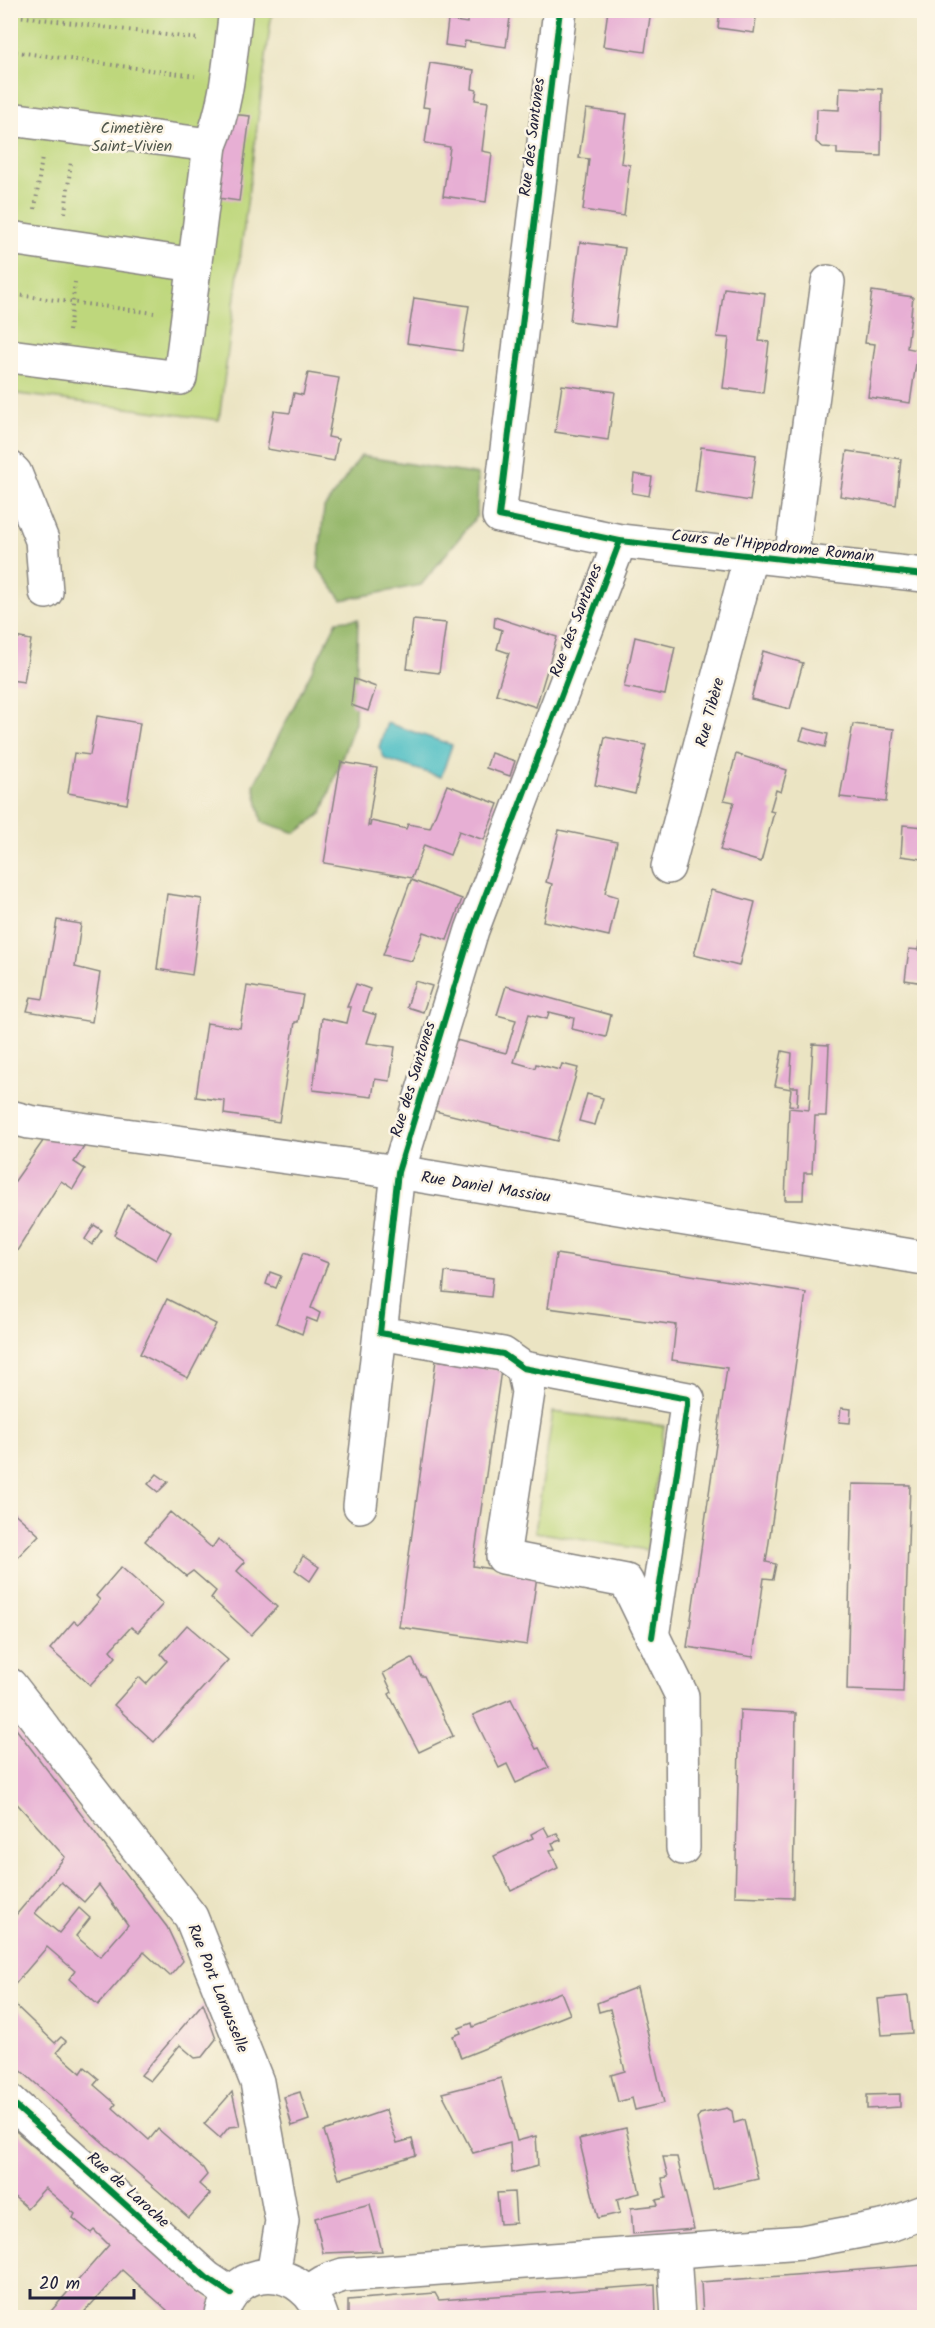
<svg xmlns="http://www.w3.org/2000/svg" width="935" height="2328" viewBox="0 0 935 2328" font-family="Kalam,sans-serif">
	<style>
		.green { fill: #bed77c; stroke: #707c5c; stroke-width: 1.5 }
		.forest { fill: #96b86c; stroke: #5c6d54; stroke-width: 1.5 }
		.water { fill: #50bfc5; stroke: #397080; stroke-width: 1.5 }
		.building { fill: #e7afd4; fill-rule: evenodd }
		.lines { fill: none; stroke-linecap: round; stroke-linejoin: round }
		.minor-casing { stroke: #86837f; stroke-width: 36 }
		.path { stroke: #86837f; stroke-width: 4; stroke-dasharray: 1.5 4.5; stroke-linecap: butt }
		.minor { stroke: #fff; stroke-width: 33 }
		.cycleway-casing { stroke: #fcf5e5; stroke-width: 10 }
		.cycleway { stroke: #00873e; stroke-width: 6 }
		.labels { text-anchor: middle; stroke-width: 5; stroke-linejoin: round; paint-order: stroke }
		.park-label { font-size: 16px; fill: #51584e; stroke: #fcf5e5 }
		.street-label { font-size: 16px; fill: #22223b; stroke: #fcf5e5 }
	</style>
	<rect width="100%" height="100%" fill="#fcf5e5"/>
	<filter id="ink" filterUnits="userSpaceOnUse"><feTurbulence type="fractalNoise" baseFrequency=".0167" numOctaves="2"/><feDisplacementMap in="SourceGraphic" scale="12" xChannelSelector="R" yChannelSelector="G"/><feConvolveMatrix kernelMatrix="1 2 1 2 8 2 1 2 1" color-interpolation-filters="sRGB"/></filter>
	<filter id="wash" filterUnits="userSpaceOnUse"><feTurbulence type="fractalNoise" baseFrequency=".008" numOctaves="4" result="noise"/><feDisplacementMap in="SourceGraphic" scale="24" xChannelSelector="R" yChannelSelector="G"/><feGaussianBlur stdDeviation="1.35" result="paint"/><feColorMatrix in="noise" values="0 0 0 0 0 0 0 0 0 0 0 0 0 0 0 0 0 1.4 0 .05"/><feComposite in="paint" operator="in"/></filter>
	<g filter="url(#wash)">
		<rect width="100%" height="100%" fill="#ebe4c3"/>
		<g class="green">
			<path d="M11,11H272L219,420L11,393Z"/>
			<path d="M553,1412L664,1426L647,1550L535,1532Z"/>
		</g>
		<g class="forest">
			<path d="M361,456L478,475L477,516L421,585L342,600L318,568L324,508Z"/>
			<path d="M358,619L355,722L322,813L296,833L262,822L254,785L337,621Z"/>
		</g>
		<path class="water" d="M387,723L452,745L441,777L385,759L379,747Z"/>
		<g id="blocks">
			<g class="building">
				<path d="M468,10H511L506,47L465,41L464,48L445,45L448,20L467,23Z"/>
				<path d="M608,10H651L645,52L603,46Z"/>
				<path d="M720,10H757L754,33L718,28Z"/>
				<path d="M430,63L474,70L472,89L477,90L475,100L488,102L482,151L492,153L486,202L443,196L450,147L425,143L430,108L423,107Z"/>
				<path d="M840,87L882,89L881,156L837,154V148L823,147L816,142L817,109L839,110Z"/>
				<path d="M586,109L627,114L621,163L630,165L624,216L583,210L589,159L579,158Z"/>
				<path d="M229,114L250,116L239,201L218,198Z"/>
				<path d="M580,242L625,248L615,327L570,321Z"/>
				<path d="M724,288L765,293L759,341L769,342L763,393L723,388L729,338L717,337Z"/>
				<path d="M872,291L913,297L907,348L918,350L910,403L868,397L875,344L865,343Z"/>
				<path d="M414,298L469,306L462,351L407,343Z"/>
				<path d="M308,373L339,378L328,437L338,439L334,461L267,449L274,411L290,413L294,393L303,395Z"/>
				<path d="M562,385L615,392L608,440L555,432Z"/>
				<path d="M701,447L756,455L750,501L695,492Z"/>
				<path d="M847,451L901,459L896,505L840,496Z"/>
				<path d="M634,474L652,477L649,496L632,493Z"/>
				<path d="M495,617L557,637L536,707L496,694L509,653L497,649L502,630L494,627Z"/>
				<path d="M413,620L446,623L439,673L407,669Z"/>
				<path d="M10,636L31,640L24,682L10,680Z"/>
				<path d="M635,637L675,647L665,695L624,687Z"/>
				<path d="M763,651L803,663L790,709L751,699Z"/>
				<path d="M354,679L376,687L368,711L351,705Z"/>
				<path d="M97,716L140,723L127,804L68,793L74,753L90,755Z"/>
				<path d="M853,724L894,729L886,802L840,797Z"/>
				<path d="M804,728L828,734L825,747L800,740Z"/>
				<path d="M605,737L646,745L635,794L595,785Z"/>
				<path d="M491,753L515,761L510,776L486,768Z"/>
				<path d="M736,754L787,770L781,792L776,790L770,811L774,812L761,862L720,850L734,802L724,800Z"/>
				<path d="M341,762L377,768L368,826H370L371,821L406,829L408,824L430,828L447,785L498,804L484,840L459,831L450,855L424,845L412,878L324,863Z"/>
				<path d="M903,825L924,827L922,859L901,856Z"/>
				<path d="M559,830L617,842L605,893L618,897L609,936L543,921L552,884L546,882Z"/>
				<path d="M411,880L462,899L447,940L423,932L412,961L383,955Z"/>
				<path d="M711,890L755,902L739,966L694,955Z"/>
				<path d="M167,894L202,899L192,975L157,969Z"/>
				<path d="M923,913L924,983L905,980L909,949L919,950Z"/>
				<path d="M57,920L81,924L75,967L100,973L92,1022L27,1011L31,997L43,999Z"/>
				<path d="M415,981L432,986L423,1012L407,1007Z"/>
				<path d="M356,984L370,989L363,1011L376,1015L367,1043L395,1047L390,1081L375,1079L372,1097L313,1090L322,1018L347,1023L351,1007H347Z"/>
				<path d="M247,986L303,995L298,1022H295L279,1122L224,1114L225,1101L196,1097L207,1023L240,1028Z"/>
				<path d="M506,986L611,1015L606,1037L572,1029L574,1018L549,1012L547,1019L529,1014L514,1062L535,1068L536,1064L560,1070L562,1064L578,1068L557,1141L431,1110L452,1039L506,1053L516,1020L497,1015Z"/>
				<path d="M813,1044L829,1045L826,1116H815L812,1173H804L803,1200H785L789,1108L809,1110Z"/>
				<path d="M782,1051L792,1053L790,1087H798L797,1106L789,1105L791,1089L775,1086Z"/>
				<path d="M587,1094L603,1098L595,1125L579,1121Z"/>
				<path d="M48,1134L88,1141L74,1162L85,1169L73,1189L61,1181L10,1262V1188Z"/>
				<path d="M127,1205L171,1232L156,1260L114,1235Z"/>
				<path d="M94,1225L102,1230L92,1245L85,1239Z"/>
				<path d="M303,1253L328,1263L311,1308L320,1313L317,1322L307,1318L302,1334L276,1323Z"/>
				<path d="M556,1254L806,1293L766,1562L776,1564L773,1579L764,1578L753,1657L687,1647L727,1368L672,1360L676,1325L548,1308Z"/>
				<path d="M270,1272L281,1276L276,1288L266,1284Z"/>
				<path d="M445,1272L493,1278L491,1297L443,1292Z"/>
				<path d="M167,1299L216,1324L188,1378L140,1354Z"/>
				<path d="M436,1360L501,1370L473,1566L537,1576L527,1645L399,1627Z"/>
				<path d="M841,1408L851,1409L850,1423L839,1422Z"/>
				<path d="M157,1474L168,1482L158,1492L148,1484Z"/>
				<path d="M852,1484L910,1485L903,1692L847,1690Z"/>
				<path d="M10,1509L39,1535L10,1565Z"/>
				<path d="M170,1512L212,1548L218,1539L232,1551L245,1562L237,1571L277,1607L251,1635L211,1598L216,1591L193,1571L186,1576L145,1541Z"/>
				<path d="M303,1556L319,1567L310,1581L295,1570Z"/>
				<path d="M121,1567L163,1604L138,1632L131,1627L110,1650L116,1657L90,1685L50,1649L74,1621L78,1624L100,1600L96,1596Z"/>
				<path d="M187,1625L228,1660L154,1742L114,1705L139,1677L146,1684L167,1661L161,1654Z"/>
				<path d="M412,1658L421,1676H424L453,1736L419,1752L389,1694L392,1692L383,1673Z"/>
				<path d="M511,1699L536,1749L539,1748L549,1768L516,1783L507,1764L499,1768L473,1715Z"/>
				<path d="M740,1710L796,1713L793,1898L735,1896Z"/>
				<path d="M10,1721L167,1927L183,1961L170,1976L144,1952L98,2005L69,1979L75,1971L47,1947L10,1990V1922L65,1857L10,1796ZM61,1882L84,1902L99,1885L128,1925L100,1957L76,1936L90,1918L79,1908L59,1933L35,1913Z"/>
				<path d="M544,1827L549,1836L557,1833L561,1840L552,1843L555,1849L550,1850L558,1868L511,1891L494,1856L533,1838L531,1834Z"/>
				<path d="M637,1987L664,2103L635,2110L632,2098L618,2102L611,2075L625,2071L610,2009L599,2012L597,2003Z"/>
				<path d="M561,1992L570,2014L461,2058L453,2036L461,2033L459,2028L472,2023L473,2027Z"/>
				<path d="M908,1996L912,2033L882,2035L878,1999Z"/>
				<path d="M10,2000L55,2043L61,2037L66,2041L57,2052L81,2073L85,2067L99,2079L94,2085L116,2104L113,2108L121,2115L149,2140L158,2129L203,2168L207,2175L199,2184L210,2194L189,2218L10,2061Z"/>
				<path d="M203,2003L216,2039L202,2057L195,2058L180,2045L150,2081L141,2075Z"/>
				<path d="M501,2078L517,2141L536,2136L538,2166L512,2173L510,2143L473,2153L442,2093Z"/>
				<path d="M232,2092L240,2126L229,2127L220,2138L204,2124Z"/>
				<path d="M300,2092L309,2120L292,2126L284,2097Z"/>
				<path d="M900,2094V2107L867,2109V2095Z"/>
				<path d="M727,2108L732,2111L734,2123L744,2120L758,2179L713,2189L697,2119L700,2114Z"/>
				<path d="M386,2110L397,2143L412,2139L416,2155L339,2179L324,2131Z"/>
				<path d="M10,2126L216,2305L207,2318H161L167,2310L122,2270L79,2318H45L109,2245L94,2230L91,2233L73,2218L75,2214L45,2188L27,2208L10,2193Z"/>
				<path d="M626,2128L640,2193L617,2199L620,2213L598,2218L579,2139Z"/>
				<path d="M663,2157H677L694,2229L633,2234L631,2208L658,2205L656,2200L666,2198L662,2178L668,2177Z"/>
				<path d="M514,2192L516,2223L500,2224L497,2193Z"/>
				<path d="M370,2204L382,2251L323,2253L315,2218Z"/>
				<path d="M924,2265V2318H703L701,2282Z"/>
				<path d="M655,2285L656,2318H348V2300L435,2293L439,2300Z"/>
			</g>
		</g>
	</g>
	<g filter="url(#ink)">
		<use href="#blocks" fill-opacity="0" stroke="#86837f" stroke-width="1.5"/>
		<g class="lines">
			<g class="minor-casing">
				<g id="minor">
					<path d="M560,10L499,516L620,541L924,575"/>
					<path d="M10,119L210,145"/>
					<path d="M10,238L195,265"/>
					<path d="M10,356L180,378L210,145C228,104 230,54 236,10"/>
					<path d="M10,468L15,473L42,540L46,592"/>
					<path d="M620,541L472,930L398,1172L380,1333L503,1354L523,1368L688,1399L652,1637"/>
					<path d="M791,560L828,282"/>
					<path d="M668,867L750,557"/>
					<path d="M10,1117L29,1122L398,1172L924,1258"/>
					<path d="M523,1368L528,1392L503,1557L626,1581L682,1696L683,1848"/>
					<path d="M360,1506L380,1333"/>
					<path d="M10,1685L191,1917L257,2082L282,2221L273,2275"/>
					<path d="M10,2101L207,2278L231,2294"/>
					<path d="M674,2253L678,2318"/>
					<path d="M311,2294C318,2282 331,2279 343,2275L802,2242L887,2226L924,2212"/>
					<path d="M221,2318C233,2259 306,2264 322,2318"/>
				</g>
			</g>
			<g class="path">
				<path d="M10,15L198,39"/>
				<path d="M10,51L195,76"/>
				<path d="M35,209L42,157"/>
				<path d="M65,213L71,161"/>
				<path d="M10,294L154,313"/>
				<path d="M69,331L75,282"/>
			</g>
			<use href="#minor" class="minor"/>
			<g class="cycleway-casing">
				<g id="cycleway">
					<path d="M560,10L499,516L620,541L924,575"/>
					<path d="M620,541L472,930L398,1172L380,1333L503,1354L523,1368L688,1399L652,1637"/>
					<path d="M10,2101L207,2278L231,2294"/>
				</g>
			</g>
			<use href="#cycleway" class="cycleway"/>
		</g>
	</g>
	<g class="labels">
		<g class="park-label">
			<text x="132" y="133">Cimetière<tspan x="132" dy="18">Saint-Vivien</tspan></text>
		</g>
		<g class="street-label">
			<text transform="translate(531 137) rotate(-83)" y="6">Rue des Santones</text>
			<text transform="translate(773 545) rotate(6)" y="6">Cours de l'Hippodrome Romain</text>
			<text transform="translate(575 620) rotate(-69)" y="6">Rue des Santones</text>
			<text transform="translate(709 712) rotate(-75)" y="6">Rue Tibère</text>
			<text transform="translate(412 1079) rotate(-73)" y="6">Rue des Santones</text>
			<text transform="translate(486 1186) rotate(9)" y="6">Rue Daniel Massiou</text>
			<text transform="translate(219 1988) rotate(68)" y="6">Rue Port Larousselle</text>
			<text transform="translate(129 2189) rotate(42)" y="6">Rue de Laroche</text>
		</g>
	</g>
	<rect width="935" height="2328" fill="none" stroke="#fcf5e5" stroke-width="36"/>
	<path d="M30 2289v9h104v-9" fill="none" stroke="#22223b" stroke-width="3"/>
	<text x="39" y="2289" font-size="18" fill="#22223b" stroke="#fcf5e5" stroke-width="4.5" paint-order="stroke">20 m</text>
</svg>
